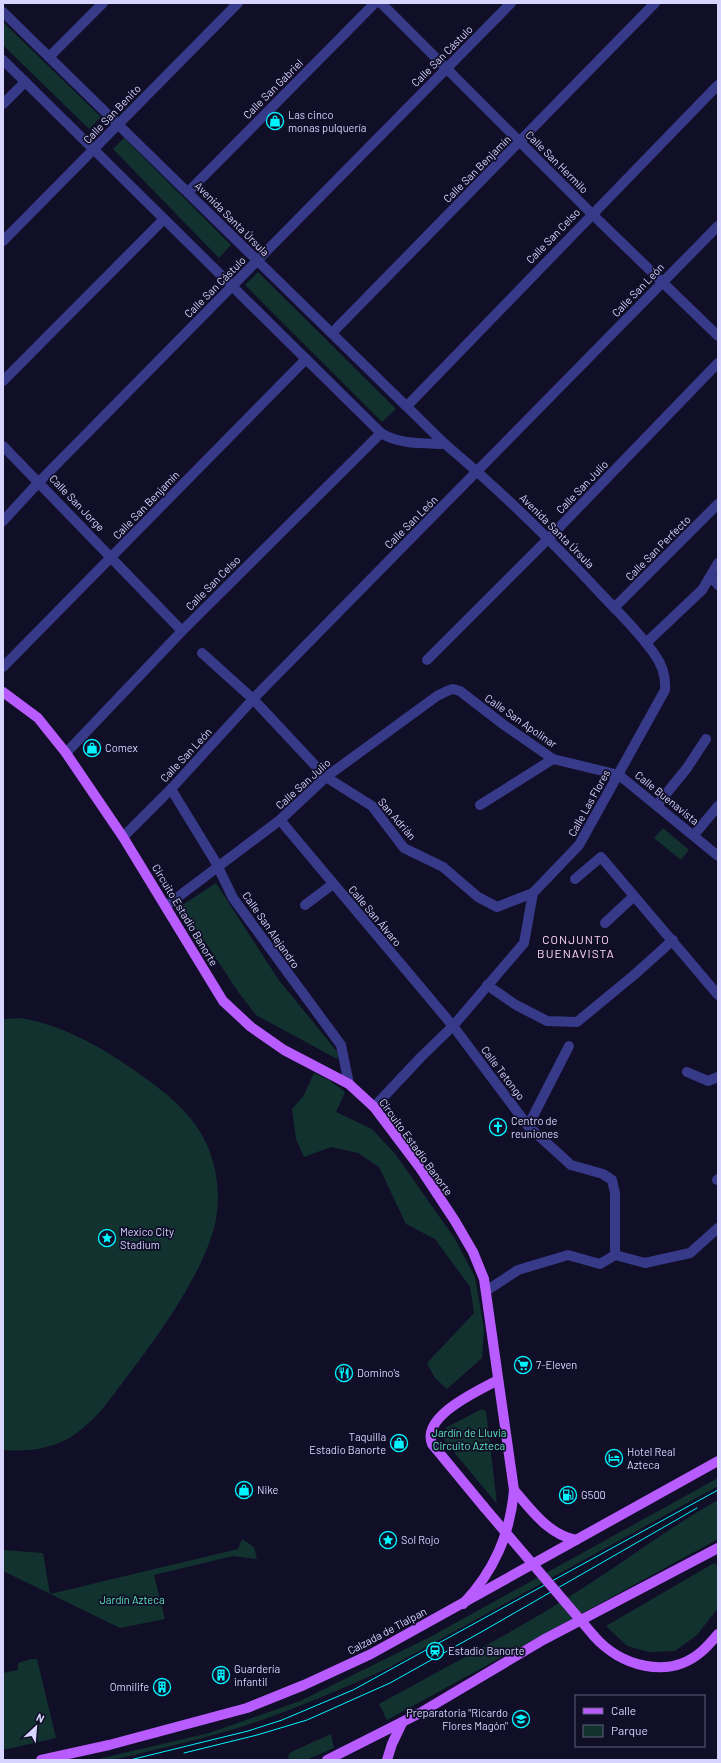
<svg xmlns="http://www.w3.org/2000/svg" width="721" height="1763" viewBox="0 0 721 1763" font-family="Barlow,sans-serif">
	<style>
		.green { fill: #11322f }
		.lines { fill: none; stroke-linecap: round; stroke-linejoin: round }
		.minor { stroke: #373989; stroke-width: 10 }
		.major { stroke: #b85cff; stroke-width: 10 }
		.tram { stroke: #01f5ff; stroke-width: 1 }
		.major-bridge { stroke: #b85cff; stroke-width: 10 }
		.labels { text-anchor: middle; stroke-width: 3.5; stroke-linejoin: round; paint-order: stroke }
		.street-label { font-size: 11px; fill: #d7d5ff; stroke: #110e28 }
		.poi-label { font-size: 11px; fill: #d7d5ff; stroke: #110e28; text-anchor: start }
		.park-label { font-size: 11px; fill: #5ae5ba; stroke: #110e28 }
		.neighbourhood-label { font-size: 12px; letter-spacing: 1px; fill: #ffd7f3; stroke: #110e28 }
	</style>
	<rect width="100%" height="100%" fill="#110e28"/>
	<g class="green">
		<path d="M3,22L101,117L89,129L3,45Z"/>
		<path d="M124,138L231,245L219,258L113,149Z"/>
		<path d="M258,272L396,409L382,422L245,285Z"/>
		<path d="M663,828L689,850L681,860L654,838Z"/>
		<path d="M216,883L278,979L339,1054L337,1059L256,1015L239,993L181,906Z"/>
		<path d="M21,1018C61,1025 98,1045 131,1068C169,1094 206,1122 215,1170C219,1189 219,1209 214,1228C201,1276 157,1338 126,1378C111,1398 96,1420 74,1435C53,1449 27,1452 3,1450V1019Z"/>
		<path d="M314,1073L329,1080L345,1092L336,1112L372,1129L396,1155L455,1239L475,1277L484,1329L482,1358L447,1389L435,1378L427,1363L474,1313L470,1287L435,1239L406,1224L379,1167L358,1153L331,1147L304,1157L296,1139L292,1109L304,1095Z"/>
		<path d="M482,1409L486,1411L497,1504L444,1440L443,1433L447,1427Z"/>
		<path d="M718,1478V1486L388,1668C335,1692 280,1716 224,1732C187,1743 149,1751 112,1760H94L209,1733L300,1701L430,1637Z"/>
		<path d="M718,1500V1539L387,1720L379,1704C444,1668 512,1633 575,1593C623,1563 668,1528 718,1500Z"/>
		<path d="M242,1539L254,1547L257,1559L233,1556L154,1575L165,1619L120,1628L3,1571V1550L43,1553L50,1594L238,1549Z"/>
		<path d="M714,1563L718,1566V1608L697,1635L675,1651L649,1652L627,1646L606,1626Z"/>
		<path d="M31,1659H37L56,1738L3,1750V1673L18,1670V1663Z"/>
		<path d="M331,1734L334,1748L306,1760H288L289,1754L293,1751Z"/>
	</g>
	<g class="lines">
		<g class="minor">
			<path d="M381,3L592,214L718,336"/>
			<path d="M3,12L445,444C501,491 553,542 603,596C621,615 641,634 655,655C663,666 666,677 665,690L579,845L533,893L524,943L453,1026L421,1057L374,1107"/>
			<path d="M49,57L103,3"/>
			<path d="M3,60L381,433C400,445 423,443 445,444"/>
			<path d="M3,104L25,82"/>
			<path d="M188,192L375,3"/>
			<path d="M3,241L238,3"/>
			<path d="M332,333L655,3"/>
			<path d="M3,381L164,219"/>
			<path d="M407,406L718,85"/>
			<path d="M3,446L182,631"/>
			<path d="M3,521L39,482L511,3"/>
			<path d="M711,577L718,585"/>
			<path d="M614,608L718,504"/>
			<path d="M646,643L702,590L718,563"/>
			<path d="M202,653L253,699L326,777L372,806L404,848L443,867L478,897L497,907L533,893"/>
			<path d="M427,660L549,538L718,363"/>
			<path d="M3,667L306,359"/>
			<path d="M66,753L182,631L381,433"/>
			<path d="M171,789L215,861L233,898L341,1045L349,1084"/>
			<path d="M480,805L553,759"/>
			<path d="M657,805L687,768L706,739"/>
			<path d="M280,820L453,1026L528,1126L571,1165L603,1174L612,1180L615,1193V1255"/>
			<path d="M694,835L718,806"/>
			<path d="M123,837L171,789L253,699L718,226"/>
			<path d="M575,879L601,857L718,995"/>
			<path d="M305,905L333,884"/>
			<path d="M166,906L280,820L326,777L437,696L447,691L453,689L460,691L504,725L553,759L619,775L718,856"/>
			<path d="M605,923L634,896"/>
			<path d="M487,985L516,1005L547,1021L577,1022L634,975L673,940"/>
			<path d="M687,1072L708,1081L718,1077"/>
			<path d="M528,1126L569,1046"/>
			<path d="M717,1180L718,1179"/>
			<path d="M486,1291L518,1270L568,1255L600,1264L615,1255L645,1263L690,1253L718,1228"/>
		</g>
		<g class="major">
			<path d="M3,692L38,718L66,753L123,837L223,1001L251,1027L284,1050L349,1084L374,1107L420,1168L455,1221L473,1252L484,1279L514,1490C510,1535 494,1571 463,1604"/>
			<path d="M514,1490C532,1511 548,1534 576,1540"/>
			<path d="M484,1507L432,1444C421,1416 478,1391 498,1380"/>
			<path d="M594,1636C620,1666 668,1680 701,1652C707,1647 713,1640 718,1634"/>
			<path d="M41,1760L109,1745L247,1708L304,1685L371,1654L718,1461"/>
			<path d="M327,1760L420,1713L543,1640L718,1548"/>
			<path d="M387,1760L392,1744L402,1723"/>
		</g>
		<g class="tram">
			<path d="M184,1753L257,1735L307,1720L390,1683L483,1631L697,1508"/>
			<path d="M130,1760L248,1731L282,1720L353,1690L718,1490"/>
		</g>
		<path class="major-bridge" d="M484,1507L594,1636"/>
	</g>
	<defs>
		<g id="shop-ring" transform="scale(0.9)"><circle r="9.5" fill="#110e28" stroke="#01f5ff" stroke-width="1.5"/><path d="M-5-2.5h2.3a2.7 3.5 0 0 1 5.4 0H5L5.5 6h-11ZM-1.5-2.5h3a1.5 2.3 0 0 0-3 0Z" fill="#01f5ff"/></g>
		<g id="church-ring" transform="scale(0.9)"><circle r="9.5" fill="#110e28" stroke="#01f5ff" stroke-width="1.5"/><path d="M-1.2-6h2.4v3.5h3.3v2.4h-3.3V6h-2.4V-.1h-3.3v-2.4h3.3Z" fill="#01f5ff"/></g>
		<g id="sight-ring" transform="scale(0.9)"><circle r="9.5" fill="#110e28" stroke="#01f5ff" stroke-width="1.5"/><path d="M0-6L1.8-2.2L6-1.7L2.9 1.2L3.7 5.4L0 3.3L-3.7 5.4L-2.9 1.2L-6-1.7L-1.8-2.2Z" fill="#01f5ff"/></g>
		<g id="supermarket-ring" transform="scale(0.9)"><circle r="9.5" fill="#110e28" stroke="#01f5ff" stroke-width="1.5"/><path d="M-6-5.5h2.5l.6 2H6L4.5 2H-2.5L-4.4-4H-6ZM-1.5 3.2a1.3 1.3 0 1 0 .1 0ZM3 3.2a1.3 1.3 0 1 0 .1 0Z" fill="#01f5ff"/></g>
		<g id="restaurant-ring" transform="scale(0.9)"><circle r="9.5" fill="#110e28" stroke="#01f5ff" stroke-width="1.5"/><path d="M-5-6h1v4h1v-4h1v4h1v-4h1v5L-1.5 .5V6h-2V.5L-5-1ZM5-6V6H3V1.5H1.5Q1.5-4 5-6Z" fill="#01f5ff"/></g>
		<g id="hotel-ring" transform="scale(0.9)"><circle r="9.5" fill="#110e28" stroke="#01f5ff" stroke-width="1.5"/><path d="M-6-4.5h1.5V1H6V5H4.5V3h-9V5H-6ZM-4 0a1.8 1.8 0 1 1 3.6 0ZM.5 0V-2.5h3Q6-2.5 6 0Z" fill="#01f5ff"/></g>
		<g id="fuel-ring" transform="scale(0.9)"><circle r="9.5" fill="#110e28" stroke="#01f5ff" stroke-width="1.5"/><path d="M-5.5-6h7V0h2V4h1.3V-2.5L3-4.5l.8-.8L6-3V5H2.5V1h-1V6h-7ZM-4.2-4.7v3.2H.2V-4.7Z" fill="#01f5ff"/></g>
		<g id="station-ring" transform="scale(0.9)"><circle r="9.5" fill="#110e28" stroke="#01f5ff" stroke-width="1.5"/><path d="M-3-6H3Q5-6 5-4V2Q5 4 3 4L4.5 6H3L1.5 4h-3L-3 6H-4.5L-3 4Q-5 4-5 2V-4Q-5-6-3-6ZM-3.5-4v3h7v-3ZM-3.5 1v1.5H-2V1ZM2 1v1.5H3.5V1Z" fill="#01f5ff"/></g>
		<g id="building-ring" transform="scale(0.9)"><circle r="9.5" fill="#110e28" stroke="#01f5ff" stroke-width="1.5"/><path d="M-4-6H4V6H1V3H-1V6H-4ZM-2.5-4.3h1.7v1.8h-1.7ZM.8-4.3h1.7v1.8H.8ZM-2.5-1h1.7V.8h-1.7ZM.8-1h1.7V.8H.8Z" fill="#01f5ff"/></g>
		<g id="school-ring" transform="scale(0.9)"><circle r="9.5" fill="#110e28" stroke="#01f5ff" stroke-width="1.5"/><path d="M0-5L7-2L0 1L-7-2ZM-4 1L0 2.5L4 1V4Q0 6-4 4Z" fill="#01f5ff"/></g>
	</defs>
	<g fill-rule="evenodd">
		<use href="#shop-ring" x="275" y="121"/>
		<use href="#shop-ring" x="92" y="748"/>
		<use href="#church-ring" x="498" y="1127"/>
		<use href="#sight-ring" x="107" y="1238"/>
		<use href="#supermarket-ring" x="523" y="1365"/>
		<use href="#restaurant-ring" x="344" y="1373"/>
		<use href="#shop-ring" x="399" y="1443"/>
		<use href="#hotel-ring" x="614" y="1458"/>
		<use href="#shop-ring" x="244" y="1490"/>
		<use href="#fuel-ring" x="568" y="1495"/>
		<use href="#sight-ring" x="388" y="1540"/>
		<use href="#station-ring" x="435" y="1651"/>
		<use href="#building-ring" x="221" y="1675"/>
		<use href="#building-ring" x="162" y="1687"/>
		<use href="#school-ring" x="521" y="1719"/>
	</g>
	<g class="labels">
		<g class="street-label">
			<text transform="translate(442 56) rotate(-45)" y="4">Calle San Cástulo</text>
			<text transform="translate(273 89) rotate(-45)" y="4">Calle San Gabriel</text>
			<text transform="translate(112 114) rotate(-46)" y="4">Calle San Benito</text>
			<text transform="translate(557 162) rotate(45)" y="4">Calle San Hermilo</text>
			<text transform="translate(477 169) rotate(-45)" y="4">Calle San Benjamín</text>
			<text transform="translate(232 219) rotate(45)" y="4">Avenida Santa Úrsula</text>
			<text transform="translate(553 236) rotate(-46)" y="4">Calle San Celso</text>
			<text transform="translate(215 287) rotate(-45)" y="4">Calle San Cástulo</text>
			<text transform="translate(638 290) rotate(-46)" y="4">Calle San León</text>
			<text transform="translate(582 487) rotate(-46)" y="4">Calle San Julio</text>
			<text transform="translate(77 503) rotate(46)" y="4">Calle San Jorge</text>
			<text transform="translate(146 505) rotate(-46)" y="4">Calle San Benjamín</text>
			<text transform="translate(411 522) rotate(-45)" y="4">Calle San León</text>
			<text transform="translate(557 531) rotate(45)" y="4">Avenida Santa Úrsula</text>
			<text transform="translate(658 548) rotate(-45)" y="4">Calle San Perfecto</text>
			<text transform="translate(213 583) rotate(-45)" y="4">Calle San Celso</text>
			<text transform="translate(521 721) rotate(35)" y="4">Calle San Apolinar</text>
			<text transform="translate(186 755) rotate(-47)" y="4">Calle San León</text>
			<text transform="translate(303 784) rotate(-42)" y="4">Calle San Julio</text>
			<text transform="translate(667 798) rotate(39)" y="4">Calle Buenavista</text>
			<text transform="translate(589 803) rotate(-61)" y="4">Calle Las Flores</text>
			<text transform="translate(397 819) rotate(49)" y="4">San Adrián</text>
			<text transform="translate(185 915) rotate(59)" y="4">Circuito Estadio Banorte</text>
			<text transform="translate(375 916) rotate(50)" y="4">Calle San Álvaro</text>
			<text transform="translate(271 930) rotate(55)" y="4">Calle San Alejandro</text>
			<text transform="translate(503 1073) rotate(53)" y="4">Calle Tetongo</text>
			<text transform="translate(416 1147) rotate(54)" y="4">Circuito Estadio Banorte</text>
			<text transform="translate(387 1631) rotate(-28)" y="4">Calzada de Tlalpan</text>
		</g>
		<g class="poi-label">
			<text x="288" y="119">Las cinco<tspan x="288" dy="13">monas pulquería</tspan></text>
			<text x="105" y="752">Comex</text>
			<text x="511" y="1125">Centro de<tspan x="511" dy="13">reuniones</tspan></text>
			<text x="120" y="1236">Mexico City<tspan x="120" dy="13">Stadium</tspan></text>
			<text x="536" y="1369">7-Eleven</text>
			<text x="357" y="1377">Domino's</text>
			<text x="386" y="1441" text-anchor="end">Taquilla<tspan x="386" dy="13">Estadio Banorte</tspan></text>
			<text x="627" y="1456">Hotel Real<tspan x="627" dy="13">Azteca</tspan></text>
			<text x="257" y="1494">Nike</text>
			<text x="581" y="1499">G500</text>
			<text x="401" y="1544">Sol Rojo</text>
			<text x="448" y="1655">Estadio Banorte</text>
			<text x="234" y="1673">Guardería<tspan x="234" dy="13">infantil</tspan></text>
			<text x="149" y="1691" text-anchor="end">Omnilife</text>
			<text x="508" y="1717" text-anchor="end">Preparatoria "Ricardo<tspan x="508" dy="13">Flores Magón"</tspan></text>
		</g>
		<g class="park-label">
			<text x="469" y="1437">Jardín de Lluvia<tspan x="469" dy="13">Circuito Azteca</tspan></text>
			<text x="132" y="1604">Jardín Azteca</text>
		</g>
		<g class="neighbourhood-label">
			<text x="576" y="944">CONJUNTO<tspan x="576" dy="14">BUENAVISTA</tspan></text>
		</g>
	</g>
	<rect width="721" height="1763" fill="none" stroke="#d7d5ff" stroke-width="8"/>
	<rect x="575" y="1695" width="130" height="52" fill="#110e28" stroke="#605e7e"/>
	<rect x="583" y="1708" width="20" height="6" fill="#b85cff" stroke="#605e7e"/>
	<text x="611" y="1715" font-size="12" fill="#d7d5ff">Calle</text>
	<rect x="583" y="1725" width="20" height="12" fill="#11322f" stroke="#605e7e"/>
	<text x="611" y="1735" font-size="12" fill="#d7d5ff">Parque</text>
	<g transform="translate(36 1727) rotate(26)" stroke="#110e28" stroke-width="3" paint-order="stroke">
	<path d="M0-3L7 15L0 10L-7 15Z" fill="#d7d5ff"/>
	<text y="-6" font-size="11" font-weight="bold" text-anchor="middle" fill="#d7d5ff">N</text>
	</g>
</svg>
